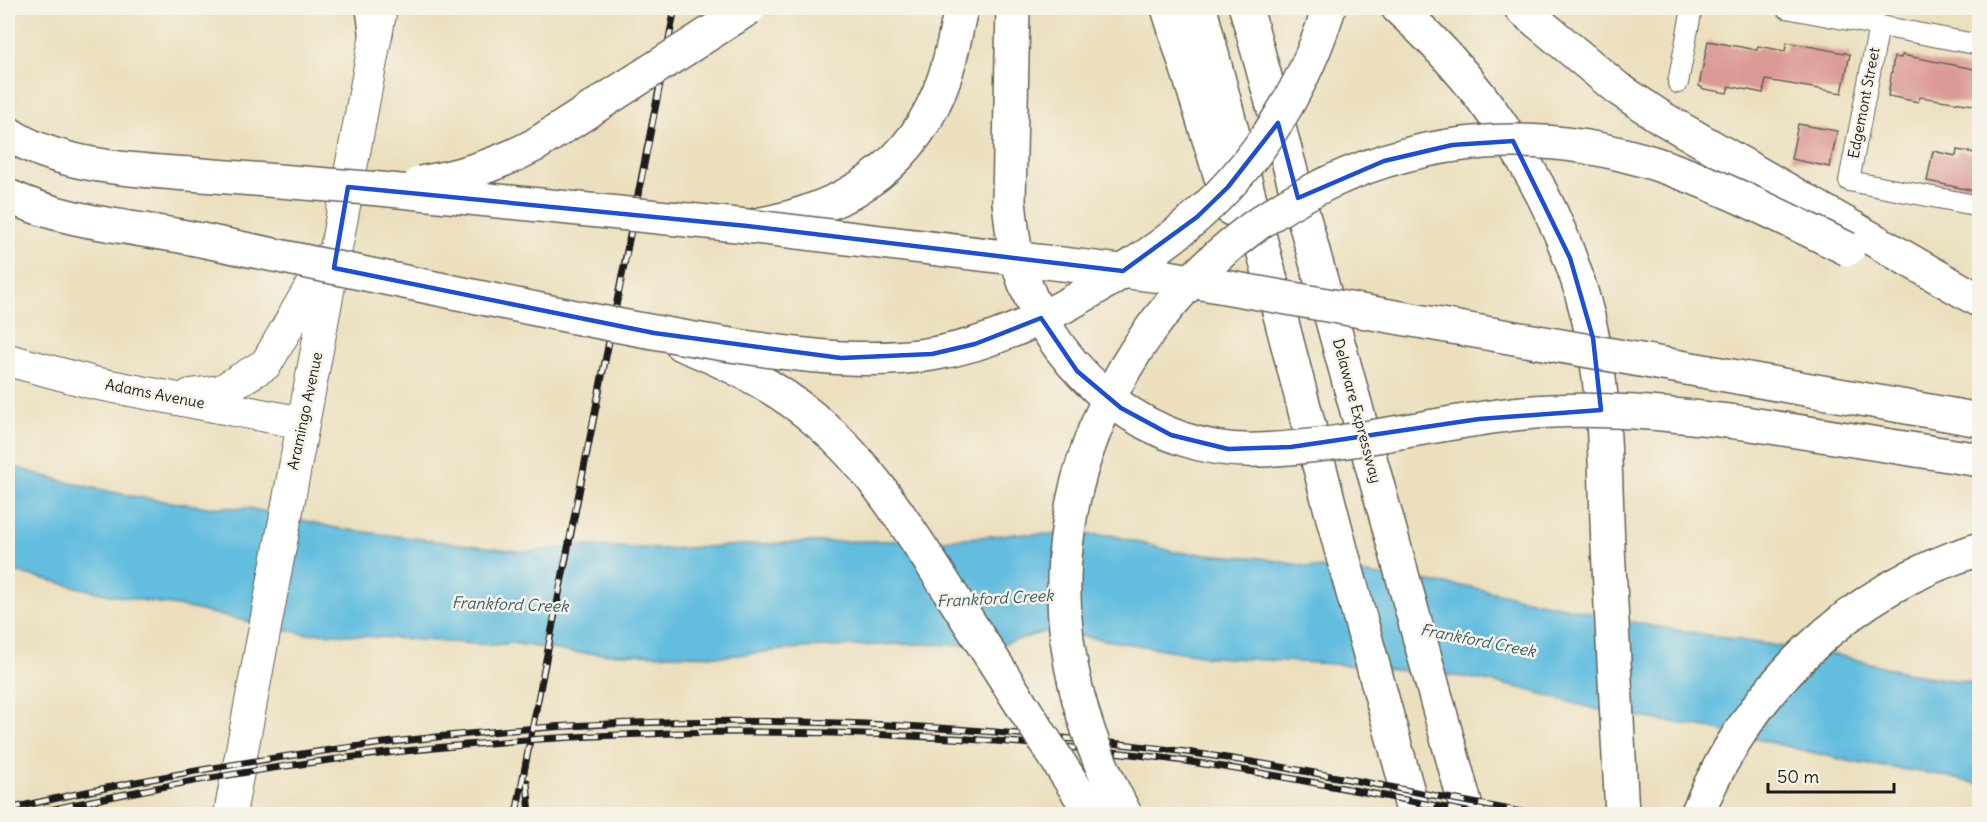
<svg xmlns="http://www.w3.org/2000/svg" width="1987" height="822" viewBox="0 0 1987 822" font-family="Delius,sans-serif">
	<style>
		.water { fill: #62bddf; stroke: #3f6c7e; stroke-width: 1.5 }
		.building { fill: #db9a95 }
		.lines { fill: none; stroke-linecap: round; stroke-linejoin: round }
		.minor-casing { stroke: #646054; stroke-width: 22 }
		.primary-casing { stroke: #646054; stroke-width: 34 }
		.motorway-casing { stroke: #646054; stroke-width: 36 }
		.minor { stroke: #fff; stroke-width: 20 }
		.primary { stroke: #fff; stroke-width: 32 }
		.motorway { stroke: #fff; stroke-width: 33 }
		.rail-casing { stroke: #1c1c1c; stroke-width: 7 }
		.rail { stroke: #f7f3e8; stroke-width: 4.5; stroke-dasharray: 14; stroke-linecap: butt }
		.motorway-bridge-casing { stroke: #646054; stroke-width: 36; stroke-linecap: butt }
		.motorway-bridge { stroke: #fff; stroke-width: 33 }
		.marked { fill: none; stroke: #1d4ed8; stroke-width: 4.5; stroke-linejoin: round }
		.labels { text-anchor: middle; stroke-width: 5; stroke-linejoin: round; paint-order: stroke }
		.street-label { font-size: 15px; fill: #1c1c1c; stroke: #f7f3e8 }
		.water-label { font-size: 16px; font-style: italic; fill: #385c6a; stroke: #f7f3e8 }
	</style>
	<rect width="100%" height="100%" fill="#f7f3e8"/>
	<filter id="ink" filterUnits="userSpaceOnUse"><feTurbulence type="fractalNoise" baseFrequency=".0167" numOctaves="2"/><feDisplacementMap in="SourceGraphic" scale="12" xChannelSelector="R" yChannelSelector="G"/><feConvolveMatrix kernelMatrix="1 2 1 2 8 2 1 2 1" color-interpolation-filters="sRGB"/></filter>
	<filter id="wash" filterUnits="userSpaceOnUse"><feTurbulence type="fractalNoise" baseFrequency=".008" numOctaves="4" result="noise"/><feDisplacementMap in="SourceGraphic" scale="24" xChannelSelector="R" yChannelSelector="G"/><feGaussianBlur stdDeviation="1.35" result="paint"/><feColorMatrix in="noise" values="0 0 0 0 0 0 0 0 0 0 0 0 0 0 0 0 0 1.4 0 .05"/><feComposite in="paint" operator="in"/></filter>
	<g filter="url(#wash)">
		<rect width="100%" height="100%" fill="#ebdfbd"/>
		<path class="water" d="M8,465L62,481L130,496L207,507L249,508L341,529L525,552L583,546L667,549L802,542L943,540L1015,534L1111,535L1175,552L1262,558L1309,567L1470,587L1652,626L1842,656L1913,674L1979,684V784L1935,774L1857,763L1714,729L1598,710L1521,688L1464,677L1335,664L1213,657L1048,631L999,645L899,644L801,648L727,656L577,653L512,643L493,645L320,633L305,634L183,607L105,594L8,570Z"/>
		<g id="blocks">
			<g class="building">
				<path d="M1708,41L1757,50L1758,46L1785,51L1787,42L1850,54L1842,93L1766,80L1763,93L1729,86L1727,93L1704,89L1699,86Z"/>
				<path d="M1902,55L1980,70V106L1920,97L1918,102L1888,96L1894,57L1901,58Z"/>
				<path d="M1798,124L1837,131L1830,167L1791,159Z"/>
				<path d="M1957,150L1980,154V192L1927,181L1933,151L1956,156Z"/>
			</g>
		</g>
	</g>
	<g filter="url(#ink)">
		<use href="#blocks" fill-opacity="0" stroke="#646054" stroke-width="1.5"/>
		<g class="lines">
			<g class="minor-casing">
				<g id="minor">
					<path d="M1786,8L1980,45"/>
					<path d="M1879,26L1849,181L1980,206"/>
					<path d="M1678,83L1692,8"/>
				</g>
			</g>
			<g class="primary-casing">
				<g id="primary">
					<path d="M8,360L94,383L303,423"/>
					<path d="M190,395L221,391L266,364L327,259"/>
					<path d="M230,814L381,8"/>
				</g>
			</g>
			<g class="motorway-casing">
				<g id="motorway">
					<path d="M373,8L376,32"/>
					<path d="M1168,8L1231,209"/>
					<path d="M1200,8L1342,553L1414,814"/>
					<path d="M1246,8L1468,814"/>
					<path d="M1398,8C1495,94 1567,211 1593,339C1606,406 1605,478 1608,547C1613,636 1618,725 1622,814"/>
					<path d="M1521,8L1617,88L1662,118L1980,301"/>
					<path d="M8,133C55,166 132,170 189,174"/>
					<path d="M8,196C72,225 134,226 201,240"/>
					<path d="M1009,201L1013,8"/>
					<path d="M756,225C844,209 914,167 944,79C952,56 956,31 961,8"/>
					<path d="M681,344C730,363 778,387 818,422C869,465 903,520 939,575C968,620 996,665 1025,710"/>
					<path d="M1737,377L1980,420"/>
					<path d="M1745,423L1980,460"/>
					<path d="M1697,814C1749,689 1848,589 1980,549"/>
				</g>
			</g>
			<use href="#minor" class="minor"/>
			<use href="#primary" class="primary"/>
			<use href="#motorway" class="motorway"/>
			<g class="rail-casing">
				<g id="rail">
					<path d="M527,782L530,814"/>
					<path d="M8,809C174,771 342,744 512,730C716,713 926,722 1130,745C1266,760 1399,790 1534,814"/>
					<path d="M32,814C391,731 765,711 1131,754C1248,768 1363,792 1478,814"/>
					<path d="M516,814C567,545 623,277 675,8"/>
				</g>
			</g>
			<use href="#rail" class="rail"/>
			<g class="motorway-bridge-casing">
				<g id="motorway-bridge">
					<path d="M189,174L380,189L747,226L1162,276L1737,377"/>
					<path d="M420,183C462,176 498,165 535,145L749,8"/>
					<path d="M1009,201C1012,228 1014,255 1024,281C1059,377 1153,454 1258,450C1346,447 1436,422 1523,413C1598,406 1671,414 1745,423"/>
					<path d="M201,240C322,265 444,290 565,315C624,327 684,338 744,347C806,356 869,364 932,354C1009,341 1079,301 1143,258C1234,198 1297,111 1329,8"/>
					<path d="M1025,710L1092,814"/>
					<path d="M1125,814C1083,737 1058,648 1065,558C1082,339 1265,157 1485,142C1625,132 1727,191 1848,249"/>
				</g>
			</g>
			<use href="#motorway-bridge" class="motorway-bridge"/>
		</g>
	</g>
	<path class="marked" d="M1278,123L1298,198L1384,161L1452,145L1513,141L1570,258L1593,338L1601,410L1479,419L1291,447L1228,449L1171,435L1121,408L1077,371L1041,318L975,344L932,354L841,358L654,333L334,268L348,187L747,226L1123,271L1197,217L1228,187Z"/>
	<g class="labels">
		<g class="street-label">
			<text transform="translate(1864 103) rotate(-79)" y="5">Edgemont Street</text>
			<text transform="translate(155 394) rotate(11)" y="5">Adams Avenue</text>
			<text transform="translate(305 411) rotate(-78)" y="5">Aramingo Avenue</text>
			<text transform="translate(1357 411) rotate(75)" y="5">Delaware Expressway</text>
		</g>
		<g class="water-label">
			<text transform="translate(995 598) rotate(-3)" y="6">Frankford Creek</text>
			<text transform="translate(510 604) rotate(2)" y="6">Frankford Creek</text>
			<text transform="translate(1478 640) rotate(11)" y="6">Frankford Creek</text>
		</g>
	</g>
	<rect width="1987" height="822" fill="none" stroke="#f7f3e8" stroke-width="30"/>
	<path d="M1768 783v9h126v-9" fill="none" stroke="#1c1c1c" stroke-width="3"/>
	<text x="1777" y="783" font-size="18" fill="#1c1c1c" stroke="#f7f3e8" stroke-width="4.5" paint-order="stroke">50 m</text>
</svg>
